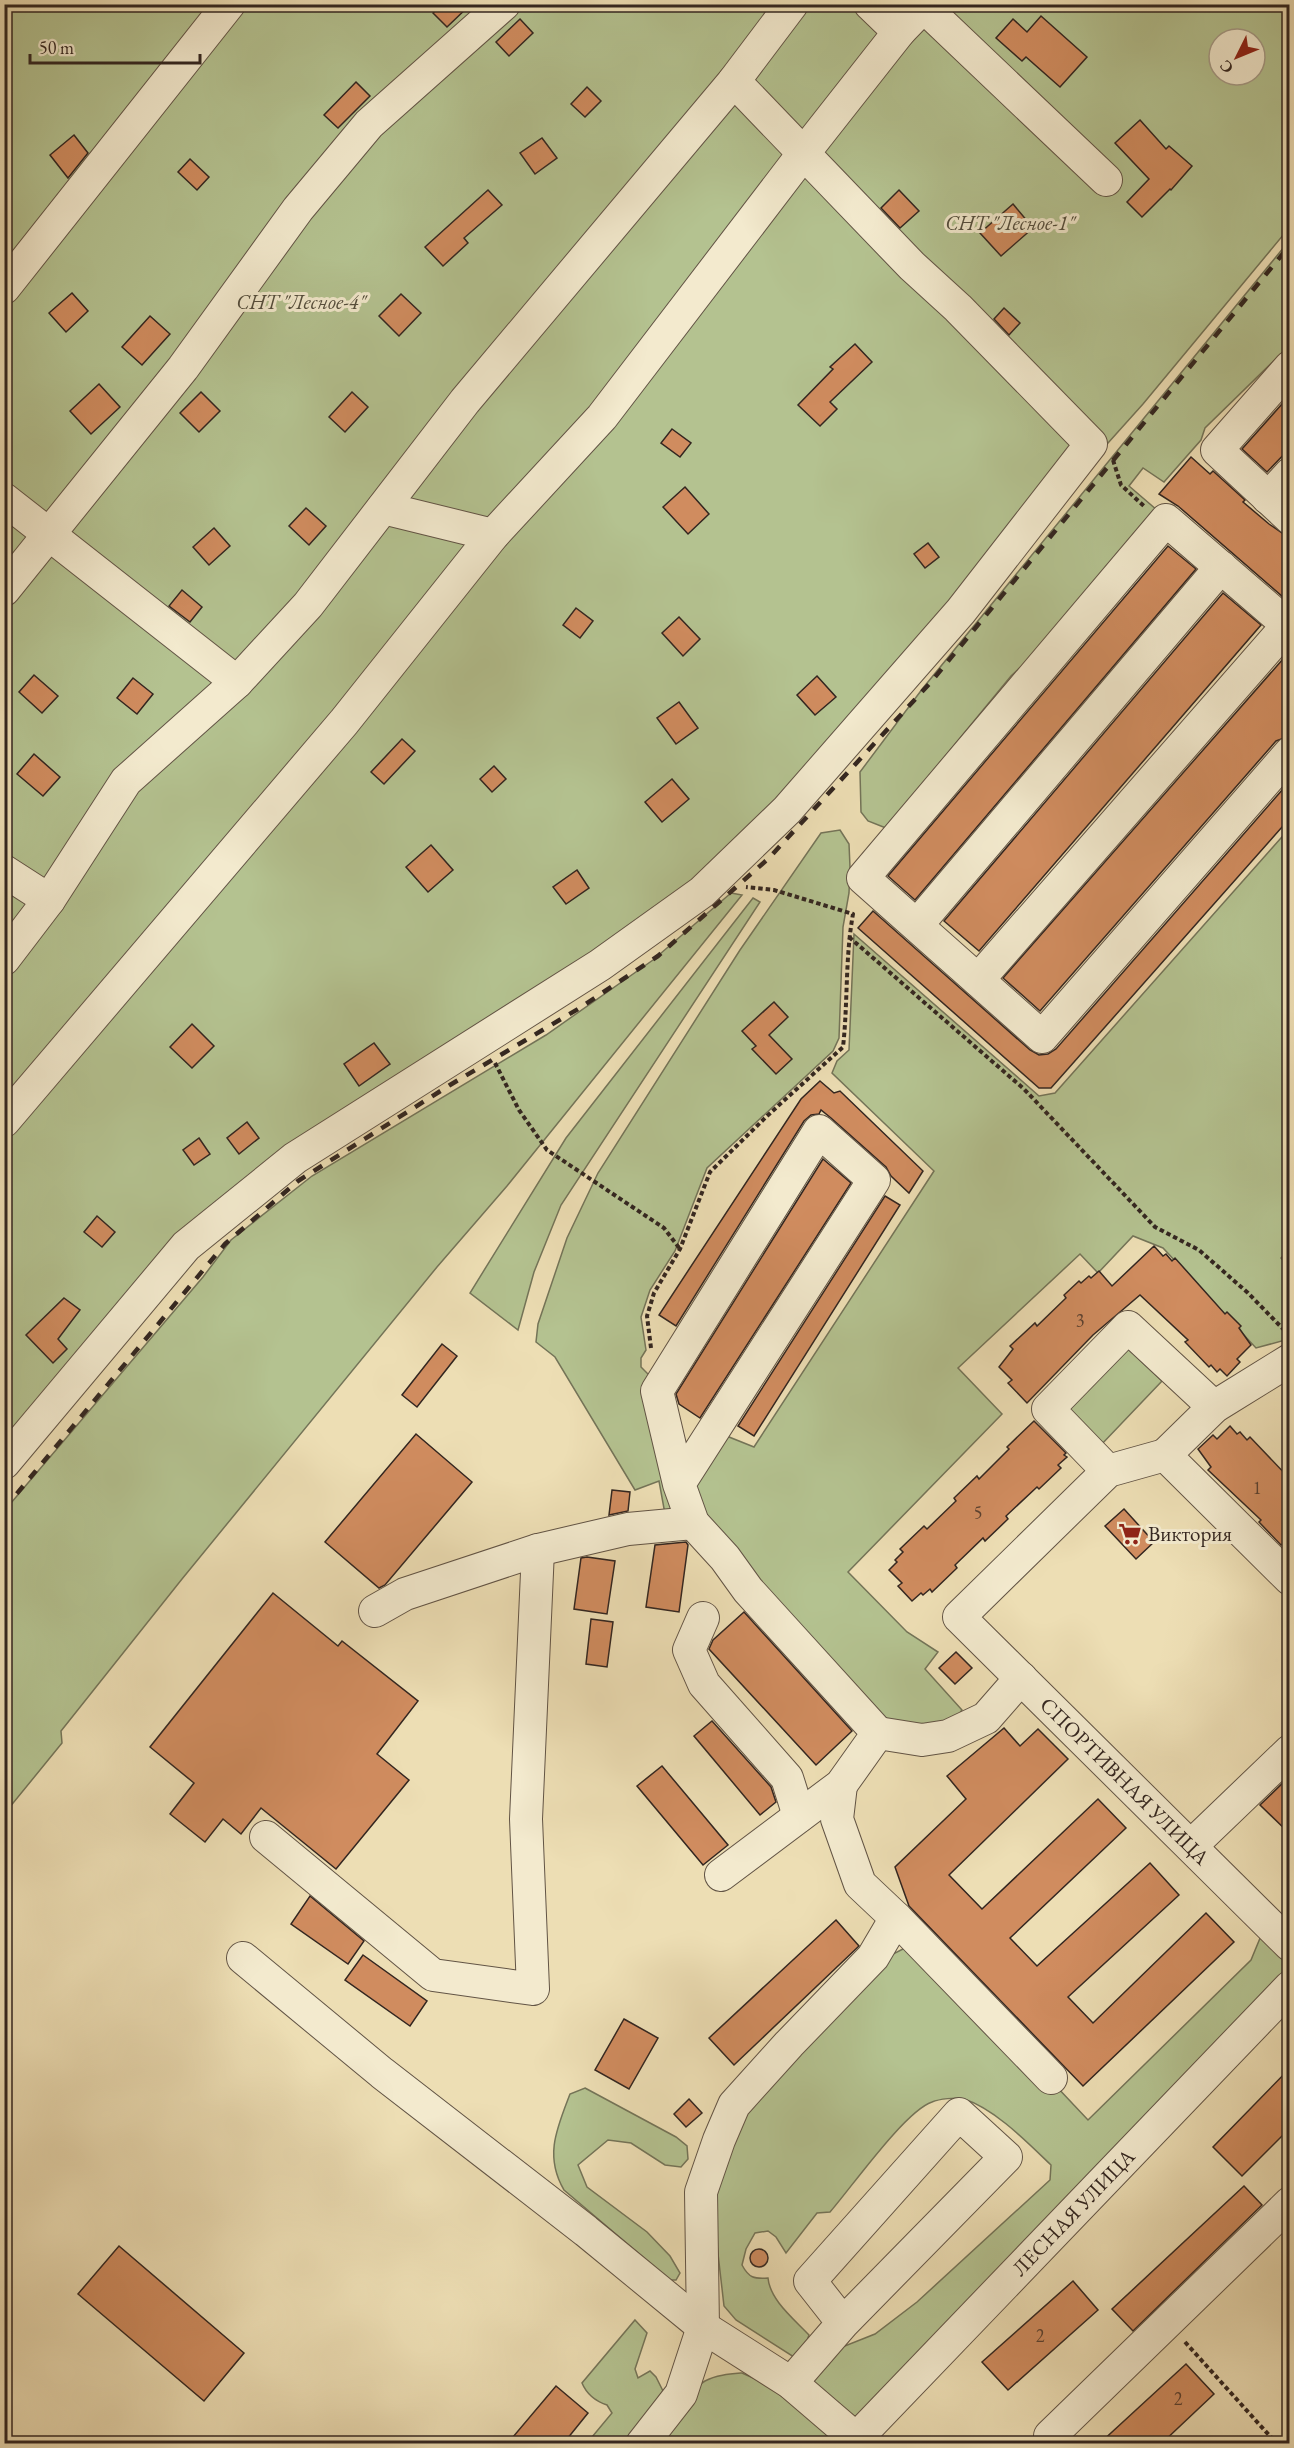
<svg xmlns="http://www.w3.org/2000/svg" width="1294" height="2448" viewBox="0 0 1294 2448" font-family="'EB Garamond',serif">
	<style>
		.green { fill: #b4c290; stroke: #747458; stroke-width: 1.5; fill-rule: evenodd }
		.building { fill: #d08c5f; stroke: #332620; stroke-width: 1.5 }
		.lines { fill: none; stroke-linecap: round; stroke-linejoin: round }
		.minor-casing { stroke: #625445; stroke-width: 34 }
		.path { stroke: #332620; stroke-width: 4; stroke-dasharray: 4.5 3; stroke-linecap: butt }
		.minor { stroke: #f3eace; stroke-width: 32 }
		.rail { stroke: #332620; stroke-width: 4.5; stroke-dasharray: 10 10; stroke-linecap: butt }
		.labels { text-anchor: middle; stroke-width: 6; stroke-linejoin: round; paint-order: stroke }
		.number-label { font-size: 18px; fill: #5a4030 }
		.park-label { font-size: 21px; font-style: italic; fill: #534d3c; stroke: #f3eace }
		.poi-label { font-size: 21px; fill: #332620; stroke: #f3eace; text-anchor: start }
		.street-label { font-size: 21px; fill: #332620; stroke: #f3eace }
	</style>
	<rect width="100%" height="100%" fill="#eddeb4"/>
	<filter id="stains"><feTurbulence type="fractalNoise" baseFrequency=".00333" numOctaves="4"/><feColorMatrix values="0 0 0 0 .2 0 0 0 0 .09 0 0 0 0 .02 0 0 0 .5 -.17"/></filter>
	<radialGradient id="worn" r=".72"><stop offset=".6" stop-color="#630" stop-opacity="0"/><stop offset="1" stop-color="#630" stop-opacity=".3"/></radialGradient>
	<g class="green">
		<path d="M4,5H1290L1289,228L1143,404L1108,443L893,705L773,833L240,1207L4,1478ZM1219,39H1255V75H1219Z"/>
		<path d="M1289,241V346L1205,428L1201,440L1164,482L1143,468L1129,486L1157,510L1041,648L1011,676L886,828L868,821L861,812L860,772L923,688Z"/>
		<path d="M1289,829L1290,1249L1281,1258L1289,1267V1339L1256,1348L1163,1248L1133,1236L1098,1273L1080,1254L958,1368L1002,1414L848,1572L907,1632L938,1652L925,1669L962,1710L950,1727L883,1723L696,1509L697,1469L724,1435L754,1447L934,1171L832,1073L837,1061L849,1050L854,934L1039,1096L1055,1093Z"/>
		<path d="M840,830L849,844L850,867L849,893L843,927L839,1038L833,1051L707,1168L675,1251L650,1290L641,1317L646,1350L641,1358V1367L651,1377L677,1513L665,1514L659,1481L635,1490L555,1357L536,1342L538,1324L567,1238L598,1173L740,950L821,833Z"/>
		<path d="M731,893L742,895L507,1186L437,1267L182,1579L61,1731L62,1743L5,1813V1510L203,1277L231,1240L312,1176L546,1035L653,960Z"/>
		<path d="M753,898L760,902L561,1205L534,1272L518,1330L470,1293L566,1138Z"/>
		<path d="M1124,1345L1162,1381L1101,1445L1063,1409Z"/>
		<path d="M1263,1931L1287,1951V1967L1278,1988L860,2415L844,2418L805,2391L827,2353L875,2334L917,2302L1050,2180L1051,2165C1027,2142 995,2109 964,2099C956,2097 939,2099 932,2102C905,2111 851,2188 830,2212L817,2213L786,2253L776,2237L768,2231L755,2233L746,2249L742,2265C749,2278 754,2279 768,2278C770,2300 794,2319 809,2335L803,2352L797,2359L736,2320L724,2306L713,2210L731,2135L753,2103L889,1956L905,1948L972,1997L1088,2120L1251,1960Z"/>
		<path d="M585,2088L676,2137L687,2146L688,2159L681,2167L665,2165L631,2143L608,2140L578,2165L587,2187L647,2232L670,2256L680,2273L676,2280H670L564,2190C544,2156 557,2128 570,2094Z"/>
		<path d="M635,2320L647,2333L635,2369L638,2378L650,2371L656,2377L663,2391L659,2400L623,2443H587L612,2413L607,2405C595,2401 587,2395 582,2383Z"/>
		<path d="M742,2373C781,2389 810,2416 841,2444H652C666,2425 685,2393 705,2381C716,2375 730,2374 742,2373Z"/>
	</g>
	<g class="building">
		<path d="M442,4H471L447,27L433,13Z"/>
		<path d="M1041,16L1087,57L1060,87L1026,57L1022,61L996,38L1013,19L1027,32Z"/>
		<path d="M520,19L533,33L509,56L496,42Z"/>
		<path d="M356,82L370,96L338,128L324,115Z"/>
		<path d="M587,87L601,101L585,117L571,104Z"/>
		<path d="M1140,120L1166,149L1169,146L1192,166L1171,190L1170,189L1142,217L1127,202L1149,179L1115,143Z"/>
		<path d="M74,135L88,153L68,178L50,155Z"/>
		<path d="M542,138L557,158L535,174L520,153Z"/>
		<path d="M190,159L209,177L197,190L178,172Z"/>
		<path d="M488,190L502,205L464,238L468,243L443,266L425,247Z"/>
		<path d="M899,190L919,211L900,228L881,208Z"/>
		<path d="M1013,204L1033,228L1001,256L980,233Z"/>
		<path d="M72,293L88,311L66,332L49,313Z"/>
		<path d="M401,294L421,313L399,336L379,316Z"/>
		<path d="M1004,308L1020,323L1009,335L994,319Z"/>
		<path d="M150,316L170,334L142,365L122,347Z"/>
		<path d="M855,344L872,362L830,402L837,409L820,426L798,405L833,369L830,367Z"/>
		<path d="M99,384L120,407L91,434L70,411Z"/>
		<path d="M201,392L220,411L199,432L180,413Z"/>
		<path d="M352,392L368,407L345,432L329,417Z"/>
		<path d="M1290,395V448L1267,472L1242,449Z"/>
		<path d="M672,429L691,443L680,457L661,443Z"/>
		<path d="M1191,457L1210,474L1213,471L1245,500L1243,502L1269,524L1285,535H1290V603L1178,506L1159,494Z"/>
		<path d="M685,487L709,514L688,534L663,507Z"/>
		<path d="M306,508L326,526L309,545L289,526Z"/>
		<path d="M214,528L230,546L209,565L193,547Z"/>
		<path d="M928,543L939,557L925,568L914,554Z"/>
		<path d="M1168,546L1196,569L915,900L888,876Z"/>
		<path d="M182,590L202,607L190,622L169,606Z"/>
		<path d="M1223,593L1261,625L979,951L944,921Z"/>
		<path d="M576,608L593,621L580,638L563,625Z"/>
		<path d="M679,617L700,639L683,656L662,633Z"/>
		<path d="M1290,651V736L1276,741L1040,1011L1003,978Z"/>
		<path d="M34,675L58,696L42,713L19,692Z"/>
		<path d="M817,676L836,697L815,715L797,695Z"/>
		<path d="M133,678L153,694L137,714L117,698Z"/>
		<path d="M679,702L698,728L676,744L657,718Z"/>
		<path d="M402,739L415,751L384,784L371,772Z"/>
		<path d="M34,754L60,777L43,796L17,774Z"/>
		<path d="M494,766L506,779L492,792L480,779Z"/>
		<path d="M672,779L689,799L662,822L645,802Z"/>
		<path d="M1290,781V818L1051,1088H1039L858,928L873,911L1030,1050L1039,1055L1048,1054L1056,1049Z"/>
		<path d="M431,845L453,870L428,892L406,867Z"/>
		<path d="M577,870L589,888L566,904L553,887Z"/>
		<path d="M774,1002L788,1017L769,1035L792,1059L776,1074L752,1049L756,1046L742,1031Z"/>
		<path d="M192,1024L214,1046L192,1068L170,1047Z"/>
		<path d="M374,1043L390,1064L359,1086L344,1064Z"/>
		<path d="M820,1081L834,1093L840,1091L923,1171L909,1193L891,1176L886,1167L831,1118L821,1110L819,1114L811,1115L804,1121L676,1326L659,1315L801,1099Z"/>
		<path d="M247,1122L259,1138L239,1154L227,1138Z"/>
		<path d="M199,1138L210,1154L194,1165L183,1150Z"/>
		<path d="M823,1159L851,1183L700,1418L679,1404L676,1394Z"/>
		<path d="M885,1196L900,1205L754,1436L738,1426Z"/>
		<path d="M97,1216L115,1232L102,1247L84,1232Z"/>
		<path d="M1154,1246L1163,1256L1166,1254L1172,1261L1175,1258L1225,1314L1227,1312L1241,1326L1239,1328L1251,1345L1237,1359L1240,1362L1227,1376L1220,1369L1217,1372L1211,1365L1209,1367L1185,1342L1188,1340L1140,1295L1093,1335L1027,1403L1008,1383L1012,1380L999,1367L1013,1349L1010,1346L1035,1323L1037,1326L1066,1298L1064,1295L1079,1281L1081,1283L1089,1276L1091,1278L1099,1271L1112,1286Z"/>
		<path d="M64,1298L80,1310L58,1339L67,1349L53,1363L26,1335Z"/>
		<path d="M442,1344L457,1356L417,1407L402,1395Z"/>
		<path d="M1034,1421L1066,1453L1064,1455L1067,1457L1058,1465L1061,1468L1039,1489L1037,1487L1006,1516L1008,1519L985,1541L983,1538L955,1565L957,1568L932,1592L930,1589L923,1595L921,1593L912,1601L898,1586L902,1583L889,1570L897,1562L895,1560L903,1552L900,1549L924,1526L927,1529L956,1501L954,1498L977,1476L979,1479L1009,1449L1007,1447Z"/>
		<path d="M1230,1426L1237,1434L1240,1432L1247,1440L1250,1437L1290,1479V1538L1281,1545L1259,1522L1261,1520L1208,1470L1211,1467L1198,1449L1213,1435L1217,1439Z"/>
		<path d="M416,1434L472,1482L385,1585L379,1588L325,1542Z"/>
		<path d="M612,1490L630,1492L628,1511L609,1515Z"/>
		<path d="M1124,1509L1154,1542L1136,1559L1105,1526Z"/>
		<path d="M686,1542L688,1545L679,1612L646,1607L655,1545Z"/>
		<path d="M587,1557L615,1561L607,1614L574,1609L581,1558Z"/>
		<path d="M273,1593L338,1646L342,1641L418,1701L377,1754L409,1780L336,1869L261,1808L241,1834L223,1819L205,1842L170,1814L194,1783L150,1747Z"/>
		<path d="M744,1612L852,1731L816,1765L709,1649L713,1640Z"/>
		<path d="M591,1619L613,1622L607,1667L586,1664Z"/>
		<path d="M956,1652L972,1668L955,1684L939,1668Z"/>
		<path d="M712,1721L771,1787L776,1802L760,1815L694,1736Z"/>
		<path d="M1004,1728L1020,1746L1038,1729L1068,1759L949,1875L982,1909L1098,1799L1126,1828L1010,1938L1037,1966L1150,1863L1179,1895L1068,1997L1093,2023L1206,1913L1234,1942L1083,2086L909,1906L895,1867L966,1799L947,1776Z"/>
		<path d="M662,1766L728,1845L703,1865L637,1786Z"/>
		<path d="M1290,1776V1834L1260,1805Z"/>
		<path d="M310,1896L364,1941L348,1964L291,1924Z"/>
		<path d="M836,1920L859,1946L734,2065L709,2038Z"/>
		<path d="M363,1955L427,2001L410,2026L345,1980Z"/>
		<path d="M624,2019L658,2038L629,2089L595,2070Z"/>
		<path d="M1290,2068V2128L1242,2176L1213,2147Z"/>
		<path d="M689,2099L702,2113L686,2127L674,2114Z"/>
		<path d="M1244,2186L1262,2205L1133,2331L1112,2309Z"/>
		<path d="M119,2246L244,2353L204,2401L78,2294Z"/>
		<circle cx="759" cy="2258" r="9"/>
		<path d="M1073,2281L1098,2310L1008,2390L982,2362Z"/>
		<path d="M1186,2364L1214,2394L1161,2444H1099Z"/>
		<path d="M556,2386L588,2413L563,2444H507Z"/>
	</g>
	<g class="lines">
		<g class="minor-casing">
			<g id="minor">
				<path d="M870,4L899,32"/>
				<path d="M924,7L1106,180"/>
				<path d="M4,288L229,4"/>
				<path d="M1290,367L1217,450L1290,518"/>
				<path d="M1268,498L1290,474"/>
				<path d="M4,499L237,682"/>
				<path d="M383,508L493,535"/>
				<path d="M4,590L183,368L298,209L369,124L504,4"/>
				<path d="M1290,627L1166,520L863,878L1042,1037L1290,753"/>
				<path d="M4,871L49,900"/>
				<path d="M917,925L1221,567"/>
				<path d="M4,959L49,900L126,781L237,682L308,605L465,401L734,81L792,4"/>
				<path d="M978,980L1288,625"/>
				<path d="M4,1121L344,722L493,535L602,417L803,154L899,32L926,4"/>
				<path d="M1290,1360L1214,1407L1165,1455L1290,1579"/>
				<path id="s1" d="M1165,1455L1108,1471L959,1617L1290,1945"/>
				<path d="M4,1463L186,1246L295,1158L600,965L702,892L787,810L961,611L1091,444L958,308L912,266L734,81"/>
				<path d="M1108,1471L1048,1409L1128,1327L1214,1407"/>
				<path d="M679,1484L657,1391L819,1131L874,1180L679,1484L693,1523L725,1558L748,1590L878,1733L841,1785L721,1875"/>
				<path d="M375,1611L405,1594L538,1550L628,1529L693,1523"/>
				<path d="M703,1618L689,1650L704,1684L787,1778L799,1816"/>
				<path d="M878,1733L922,1740L948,1736L986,1718L1021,1678"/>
				<path d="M266,1837L433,1975L533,1989L526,1819L538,1550"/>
				<path d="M1191,1846L1290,1751"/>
				<path d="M896,1918L1051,2078"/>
				<path d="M243,1958L382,2073L586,2231L703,2327L791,2383L862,2444"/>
				<path d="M791,2383L843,2323L1006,2157L959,2114L810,2281L843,2323"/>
				<path d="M1050,2436L1290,2203"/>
				<path id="s2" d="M856,2439L1290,1987"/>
				<path d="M642,2444L681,2394L703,2327L701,2192L719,2140L734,2105L789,2044L873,1957L896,1918L860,1884L837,1819L841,1785"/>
			</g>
		</g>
		<g class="path">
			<path d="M1113,460L1121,485L1145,507"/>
			<path d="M849,937L1024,1089L1155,1227L1199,1250L1248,1293L1289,1335"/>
			<path d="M495,1063L519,1110L547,1150L664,1228L680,1249"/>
			<path d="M651,1348L647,1316L654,1293L680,1249L710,1172L767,1116L843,1047C848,1003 845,958 853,914L774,890L746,887"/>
			<path d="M1185,2342L1277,2444"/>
		</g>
		<use href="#minor" class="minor"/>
		<path class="rail" d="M4,1509L225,1244L298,1181L450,1085L578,1009L658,956L769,858L931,682L1290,245"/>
	</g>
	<defs>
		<g id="supermarket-bare" transform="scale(1.8)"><path d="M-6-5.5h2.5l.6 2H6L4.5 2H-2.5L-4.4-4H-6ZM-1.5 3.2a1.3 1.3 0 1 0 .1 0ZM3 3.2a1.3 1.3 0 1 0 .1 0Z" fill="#8f2418" stroke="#f3eace" stroke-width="2.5" paint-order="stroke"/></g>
	</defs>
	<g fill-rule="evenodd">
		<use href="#supermarket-bare" x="1130" y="1534"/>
	</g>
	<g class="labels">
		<g class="number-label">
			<text x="1080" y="1327">3</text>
			<text x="1257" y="1494">1</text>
			<text x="978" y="1519">5</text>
			<text x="1040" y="2342">2</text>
			<text x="1178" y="2405">2</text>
		</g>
		<g class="park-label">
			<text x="1010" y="230">СНТ "Лесное-1"</text>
			<text x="301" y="309">СНТ "Лесное-4"</text>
		</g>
		<g class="poi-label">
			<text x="1148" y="1541">Виктория</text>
		</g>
		<g class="street-label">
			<text dy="7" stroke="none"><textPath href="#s1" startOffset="501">СПОРТИВНАЯ УЛИЦА</textPath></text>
			<text dy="7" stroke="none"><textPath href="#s2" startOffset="314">ЛЕСНАЯ УЛИЦА</textPath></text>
		</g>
	</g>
	<rect width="1294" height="2448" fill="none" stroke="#eddeb4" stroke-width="24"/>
	<rect x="6" y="6" width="1282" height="2436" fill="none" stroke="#332620" stroke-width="3"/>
	<rect x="12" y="12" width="1270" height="2424" fill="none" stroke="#332620" stroke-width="1.5"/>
	<g transform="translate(1237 57) rotate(227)"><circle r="28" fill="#f3eace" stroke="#a69c88" stroke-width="1.5"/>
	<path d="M0-4.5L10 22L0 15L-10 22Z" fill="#8f2418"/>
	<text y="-9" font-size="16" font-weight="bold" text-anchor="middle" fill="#332620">С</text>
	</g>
	<path d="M30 54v9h170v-9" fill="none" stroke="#332620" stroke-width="3"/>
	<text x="39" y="54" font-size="18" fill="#332620" stroke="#f3eace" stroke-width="4.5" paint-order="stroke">50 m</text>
	<rect width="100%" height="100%" filter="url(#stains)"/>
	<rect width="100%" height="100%" fill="url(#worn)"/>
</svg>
